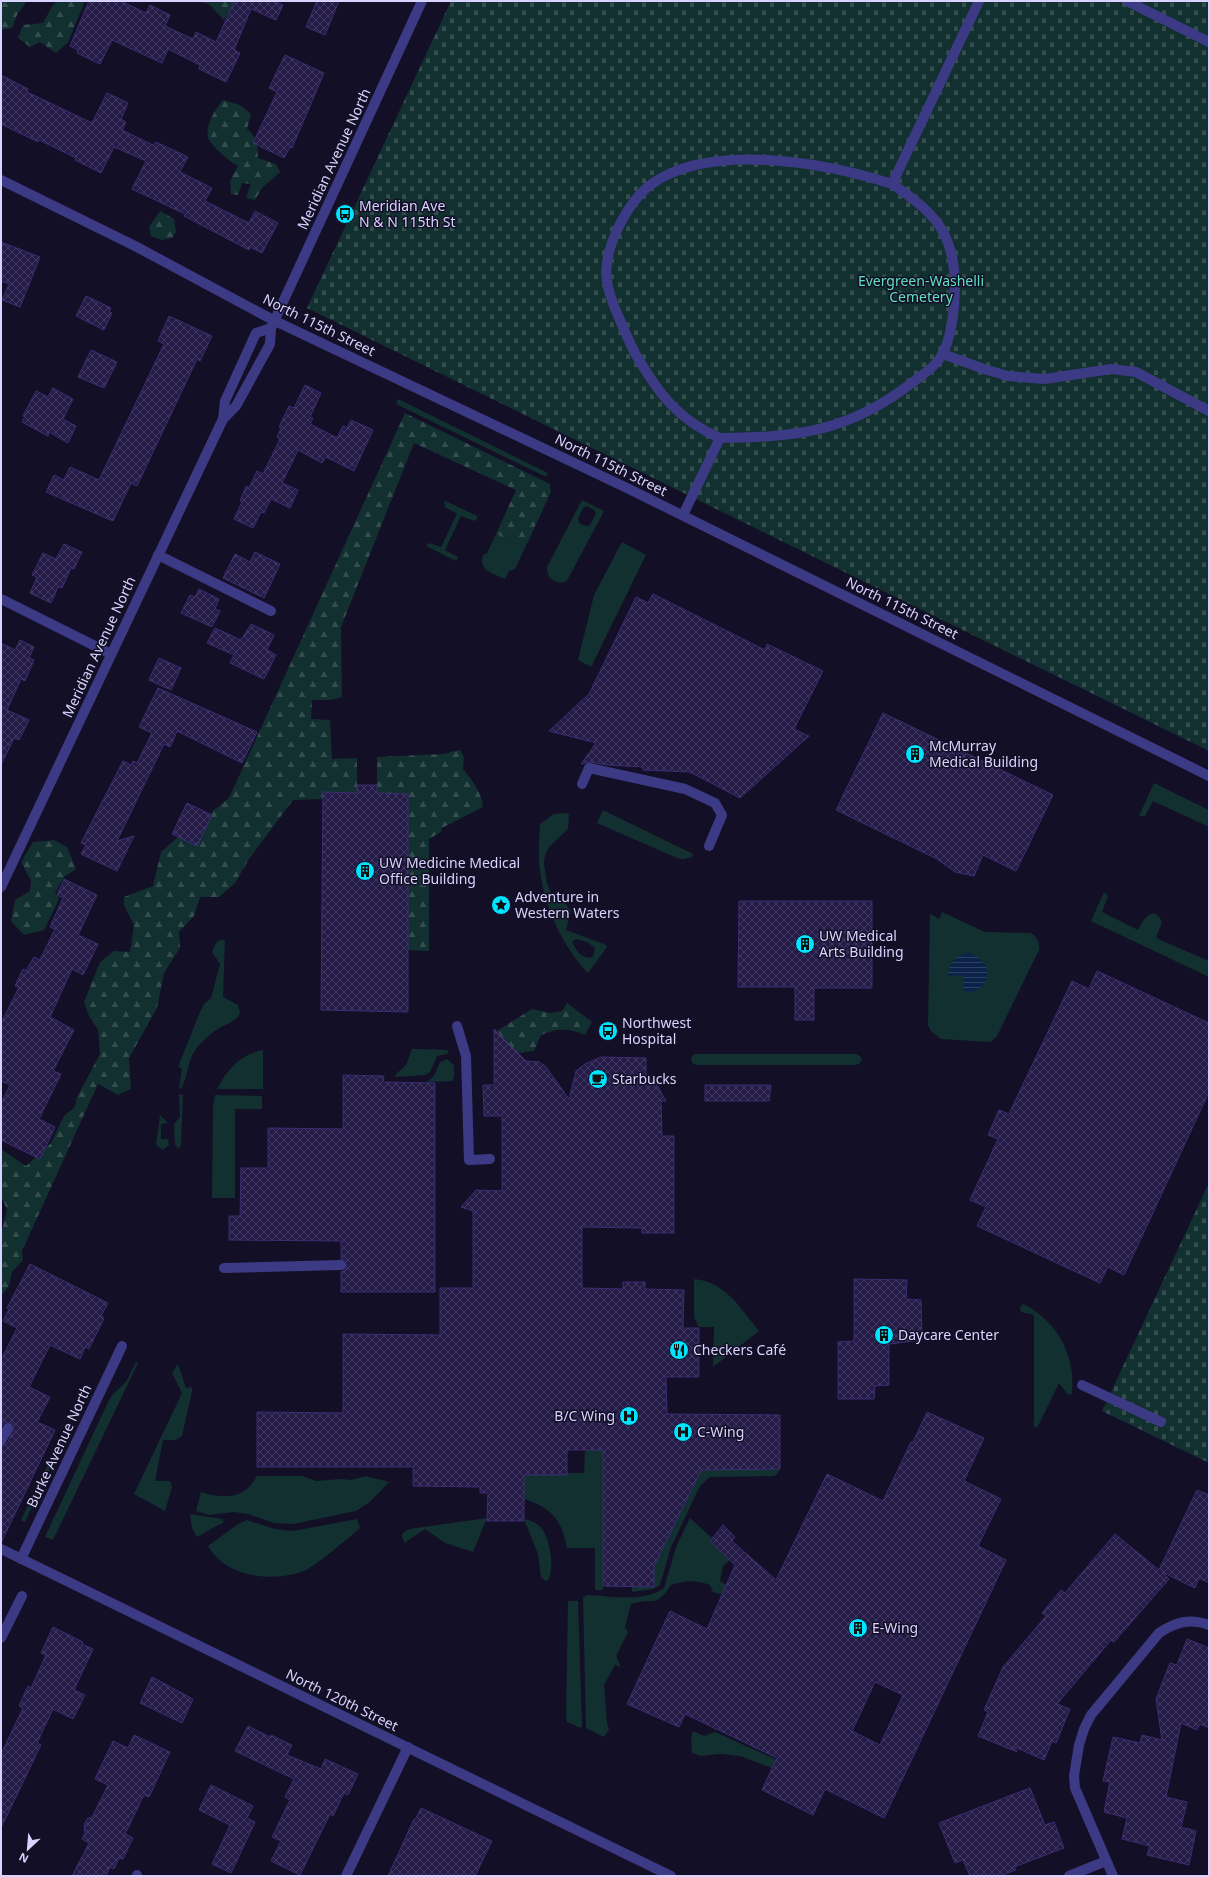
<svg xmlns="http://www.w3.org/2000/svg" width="1210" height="1877" viewBox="0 0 1210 1877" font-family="'Noto Sans',sans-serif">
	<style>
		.green { fill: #12302f; fill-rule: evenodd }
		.forest { fill: url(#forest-firs) }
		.cemetery { fill: url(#cemetery-stones) }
		.water { fill: url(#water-rules) }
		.building { fill: url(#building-cross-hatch); stroke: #3b2d73; fill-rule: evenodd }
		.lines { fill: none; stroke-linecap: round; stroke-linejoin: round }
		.minor { stroke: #3d3a85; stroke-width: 10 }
		.labels { text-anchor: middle; stroke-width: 3; stroke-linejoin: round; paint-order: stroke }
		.street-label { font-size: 14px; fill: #d9d4ff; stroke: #130f26 }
		.poi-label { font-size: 14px; fill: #d9d4ff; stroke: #130f26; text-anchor: start }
		.park-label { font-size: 14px; fill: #5fe0c0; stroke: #130f26 }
	</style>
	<defs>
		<pattern id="forest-firs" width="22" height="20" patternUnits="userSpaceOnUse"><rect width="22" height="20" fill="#12302f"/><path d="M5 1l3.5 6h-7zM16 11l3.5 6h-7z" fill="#344d4e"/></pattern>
		<pattern id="cemetery-stones" width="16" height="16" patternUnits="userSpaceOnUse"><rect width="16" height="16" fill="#12302f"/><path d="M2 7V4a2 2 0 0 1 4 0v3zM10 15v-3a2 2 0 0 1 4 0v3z" fill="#344d4e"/></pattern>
		<pattern id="water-rules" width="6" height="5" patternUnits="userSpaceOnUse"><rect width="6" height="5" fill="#0c2248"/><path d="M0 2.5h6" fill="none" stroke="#2f4163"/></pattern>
		<pattern id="building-cross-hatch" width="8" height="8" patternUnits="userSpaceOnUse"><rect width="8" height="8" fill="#241b47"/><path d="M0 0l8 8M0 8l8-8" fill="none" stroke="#433b63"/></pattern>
	</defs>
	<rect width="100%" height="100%" fill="#130f26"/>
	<g class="green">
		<path d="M398,399L548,473L546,477L396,404Z"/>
		<path d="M582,500L604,511L568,579L565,582C555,584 546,578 547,567ZM587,506L594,510L596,513L590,525L587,526L580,524L578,519L583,508Z"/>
		<path d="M446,501L477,516V519L475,521L461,516L445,550L458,557L456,561L426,546L429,543L441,547L457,514L445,507L444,503Z"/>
		<path d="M496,534L525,548L515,569L509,571L505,579C493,573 478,571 483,555L487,553Z"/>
		<path d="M622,542L646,555L591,667L578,660L594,595Z"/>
		<path d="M1154,783L1209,810V827L1153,801L1145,816H1139Z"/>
		<path d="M603,810L693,854L692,857L683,859L677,858L597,823Z"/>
		<path d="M563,813L569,814L568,829L549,847L545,855L544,864L547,883L550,891L554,896L563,901L571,911L566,930L606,945L607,947L588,973C562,946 545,907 540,871C538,855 539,840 540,824L554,814ZM576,939L587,942L595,948L593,956L590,958C580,957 576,950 572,942Z"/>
		<path d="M1104,892L1108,896L1102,912L1138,930C1143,920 1153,903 1162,922L1156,938L1209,961V977L1091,921Z"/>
		<path d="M942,912L985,932L1031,933C1037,937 1040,942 1039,950L997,1036L991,1042L941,1039L931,1031L928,1025L930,916L931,914L939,919Z"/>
		<path d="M220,940H225L223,997L238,1005L240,1013C235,1023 225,1024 216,1030C208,1036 199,1044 194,1052C188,1060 186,1086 180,1089L179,1088L182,1068L178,1067L200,1012L204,1004L211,998L220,964L212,952L216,943Z"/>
		<path d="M412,1049H414L449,1050L447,1054L437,1056L430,1072L425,1075L395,1077L396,1074L406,1065Z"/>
		<path d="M263,1050V1089H217C227,1069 241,1054 263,1050Z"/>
		<path d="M695,1054H856L860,1056L862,1060L859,1064L854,1065H697L693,1064L691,1060L692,1056Z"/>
		<path d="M447,1059L454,1065V1078H453V1081L426,1082C436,1077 436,1070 440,1062Z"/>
		<path d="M179,1094L183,1095L181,1145L178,1149L175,1144L174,1124L180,1117Z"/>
		<path d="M215,1095L262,1096V1109H235V1198H212L213,1106Z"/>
		<path d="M160,1115L168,1123L161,1124V1139H168L169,1145L163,1150L156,1145Z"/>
		<path d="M694,1279C725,1281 741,1309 759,1331L713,1367L714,1327H699L694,1318Z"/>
		<path d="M1023,1304C1029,1306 1034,1311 1039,1314C1064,1334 1075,1362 1072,1394L1068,1395L1059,1383L1037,1428L1034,1426V1315L1021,1312L1020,1308Z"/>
		<path d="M136,1362L138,1363L53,1540L45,1537L109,1400L113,1394L126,1382Z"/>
		<path d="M178,1364L186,1388L192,1387V1391L182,1436L175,1440H163L155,1481H170L172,1487L165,1511L134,1494L182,1393L172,1373Z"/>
		<path d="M62,1435L65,1437L25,1522L21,1520Z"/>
		<path d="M585,1450H603V1590H595V1548H567C562,1520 551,1507 524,1499V1475H567V1473H584Z"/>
		<path d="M780,1469L777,1474L774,1476L710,1477L700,1486L671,1547L660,1585L653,1589L632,1592V1586L654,1587V1566L701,1470Z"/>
		<path d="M257,1476H302L316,1481L341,1479L351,1480L366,1476L389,1482L371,1501L356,1511L293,1524L274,1523L248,1514L234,1512L209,1515L196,1511L201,1492C224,1499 244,1500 257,1476Z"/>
		<path d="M190,1514L222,1519L224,1522L197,1537L192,1528Z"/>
		<path d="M487,1518L473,1552L445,1543L425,1529L404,1543L402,1536L403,1533L409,1529Z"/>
		<path d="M690,1518L712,1538L710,1541L730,1560L723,1566L720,1581L729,1587L723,1595L713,1592L710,1585C694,1580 688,1580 671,1585C654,1610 654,1596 631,1604L625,1627L628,1632L616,1656L621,1667L615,1665L604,1685L607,1723L609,1729L604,1737L586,1728L583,1597L587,1595C612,1596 643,1603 664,1588L676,1547Z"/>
		<path d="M357,1519L360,1528C351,1536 313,1568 304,1571C273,1583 225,1577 208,1546L238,1524L247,1520L275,1529L293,1531Z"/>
		<path d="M524,1519C531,1520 539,1524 543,1530C550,1542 555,1567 548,1580L546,1581L541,1577L538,1554Z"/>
		<path d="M568,1601H578L582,1726L580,1728L567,1722L566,1716Z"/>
		<path d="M693,1731L704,1736L715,1732L786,1764L773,1766L772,1768L740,1756L721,1754L701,1756L692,1753L691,1739Z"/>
	</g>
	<g class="forest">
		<path d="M1,1H27L17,15L12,28L1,30Z"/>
		<path d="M57,1H85L68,42L56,53L40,42L30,47L18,38L23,25L43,23L53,5Z"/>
		<path d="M198,1H235V3L224,20L209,4Z"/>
		<path d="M223,100L240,105L251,114L247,129C259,139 257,145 258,158L276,164L280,172L262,188L255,200L246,198L251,184L242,183L238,195L231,194L230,181L238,166C232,163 228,159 223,155C218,151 210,143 208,137C205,124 216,109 223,100Z"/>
		<path d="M160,211L174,219L176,232L172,238L162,240L151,236L149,227Z"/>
		<path d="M405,413L550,484L551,492L525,548L496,534L516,490L414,443L341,627L342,697L331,700H312L311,719L330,720L332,759L357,758V793L324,792L323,799L293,800L249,859L235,883L219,897H200L194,916L179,932L180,948L164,973L157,1008L129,1058L131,1089L118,1095L98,1084L22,1251L23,1260L12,1272L9,1286L1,1296V1234L7,1209L1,1197V1149L26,1166L51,1143L64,1116L75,1107L77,1097L100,1054L98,1029L89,1016L84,1002L100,962L114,951L130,952L134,925L124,905V897L153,886L161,852L184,832L201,831L213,811L229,798Z"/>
		<path d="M460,750L464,757L463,769C471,778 483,795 483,807L442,828L441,832L429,839V951L408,950V794L377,793V757L443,754Z"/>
		<path d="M54,840L67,847L76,869L64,877L55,893L59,899L44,930L24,935L11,921L15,900L30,891L31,881L21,862L33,842Z"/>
		<path d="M567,1003L592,1022L585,1035C568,1028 557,1028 541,1035L534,1051L516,1053L497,1031L532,1009L550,1013L562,1011Z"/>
	</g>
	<g class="cemetery">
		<path d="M451,1H1209V751L307,308Z"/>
		<path d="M1209,1183V1463L1102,1411Z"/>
	</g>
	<path class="water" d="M969,953C1000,964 987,997 963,991V975L948,976C950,962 955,955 969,953Z"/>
	<g class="building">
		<path d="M89,1H121L146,13L150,5L170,15L165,26L193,39L196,32L216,42L234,2L232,1H273L283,5L276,20L251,9L234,50L240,53L226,82L199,69L200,65L168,49L162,63L112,40L100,64L77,53L78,50L70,46Z"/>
		<path d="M317,1H339L325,35L306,27Z"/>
		<path d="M285,55L324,73L292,148L290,147L284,158L253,143L277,92L269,88Z"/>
		<path d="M1,75L28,89L27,92L92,123L107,93L128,103L121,119L126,122L122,130L153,145L156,142L188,157L180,172L212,188L205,201L249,223L255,211L278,223L262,253L250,247L249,250L184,216L185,214L132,189L146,161L114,147L101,173L75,160L76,158L39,140L38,142L1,124Z"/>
		<path d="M1,242L40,257L20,307L2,300L9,284L1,281Z"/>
		<path d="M86,296L111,308L109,312L112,313L104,330L76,316Z"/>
		<path d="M169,316L212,336L200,361L197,359L137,486L131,483L113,521L46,492L54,475L64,480L70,467L99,480L164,344L158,341Z"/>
		<path d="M91,350L117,362L104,388L78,377Z"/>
		<path d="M305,385L321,393L310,417L313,418L310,424L337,438L343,426L347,428L351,420L373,430L354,471L326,457L322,463L298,450L282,483L298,490L290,508L271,499L264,513L261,512L253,528L234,519L242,502L240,501L246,486L249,488L257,471L263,474L280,439L277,437L281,428L279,427L289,406L294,408Z"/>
		<path d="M53,388L73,399L63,419L76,426L68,443L49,432L48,436L22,422L25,417L23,416L36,391L48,397Z"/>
		<path d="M64,544L82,552L74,569L71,568L62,588L58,587L51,603L30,593L37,577L32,575L43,553L56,559Z"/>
		<path d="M255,552L280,564L264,598L223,578L235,554L250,562Z"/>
		<path d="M199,589L219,599L215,609L220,611L212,627L181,613L190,595L195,597Z"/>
		<path d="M653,594L765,650L767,644L823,671L794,729L809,736L740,798L690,772L643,770V767L608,765L590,762L581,764L596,743L549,731L589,694L636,597L648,603Z"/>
		<path d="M251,624L274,635L267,650L276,655L264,679L230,663L234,655L207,643L215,628L241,640Z"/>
		<path d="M20,640L34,647L29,658L34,660L25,681L21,679L7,710L29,720L19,740L14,738L1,765V643L15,650Z"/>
		<path d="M159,658L181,668L171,690L149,680Z"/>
		<path d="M158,688L257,732L242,763L177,731L170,747L164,744L117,841L134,836L117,871L81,854L86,845L81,843L123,761L132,765L133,761L137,763L152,733L139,727Z"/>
		<path d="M883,713L1053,795L1016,871L983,855L974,876L955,872L937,859L836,810Z"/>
		<path d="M357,785H377V793L408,794V1012L321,1010L323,792L357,793Z"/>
		<path d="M187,803L212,815L197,846L172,834Z"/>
		<path d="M64,879L97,895L78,935L98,944L83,975L72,969L50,1017L74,1030L53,1071L61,1074L39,1119L55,1127L40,1159L1,1140V1103L10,1085L1,1081V1023L19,987L15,986L23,969L26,971L34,957L40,960L55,929L50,927L63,898L57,895Z"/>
		<path d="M739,901H872V988H814V1020H795V987H738Z"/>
		<path d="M1097,971L1209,1023V1092L1124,1275L1108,1267L1100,1283L977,1226L986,1207L970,1200L998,1139L988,1135L999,1110L1009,1114L1072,981L1089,989Z"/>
		<path d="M494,1029L526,1061L539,1062L546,1067L569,1099L576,1071L585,1064L601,1057L646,1058V1080H654L666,1101H661L662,1136H674V1233H642V1228L582,1227V1288L623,1289V1282H645V1289L684,1290L683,1328H699V1377H666L667,1414L780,1415V1469L701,1470L654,1566V1587L603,1586V1450H567V1475H524V1521H487L488,1493H480V1487L413,1486V1467H257V1412L343,1413V1334L440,1335V1288H473V1211L461,1207L476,1190L502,1191V1116H484L483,1085H494Z"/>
		<path d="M343,1075L384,1076L383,1082L435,1083V1292H341V1272L345,1270L347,1265L346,1261L341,1259V1241L229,1240V1216H240L241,1168H268V1128L343,1129Z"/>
		<path d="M705,1085H771L769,1101H705Z"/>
		<path d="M30,1264L108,1303L101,1316L104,1318L89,1349L85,1347L80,1359L50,1345L29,1387L50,1397L37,1422L55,1430L1,1543V1447L7,1444L14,1428L13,1424L8,1422L4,1423L1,1427V1360L17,1328L3,1321L9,1309L7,1308Z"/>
		<path d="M854,1279L907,1280L906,1299L921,1300L922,1340L889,1344V1385L875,1386L874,1399H838V1342L854,1341Z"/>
		<path d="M927,1412L984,1438L964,1481L1001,1499L978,1546L1006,1560L884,1818L825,1789L813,1815L762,1790L777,1758L685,1714L679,1727L627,1704L670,1611L707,1629L735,1565L710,1541L723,1525L735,1537L732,1541L776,1580L827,1474L883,1501L911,1442H913ZM875,1682L903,1695L880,1745L852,1731Z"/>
		<path d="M1197,1490L1209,1495V1583L1199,1578L1195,1588L1162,1572L1169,1579L1114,1642L1111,1640L1057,1704L1070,1709L1056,1743L1052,1741L1044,1760L1015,1747L1017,1752L978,1736L988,1712L984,1710L1003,1667L1046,1616L1042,1613L1061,1590L1065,1593L1115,1534L1159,1570Z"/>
		<path d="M53,1627L83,1642L82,1644L93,1649L74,1690L85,1695L73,1719L53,1709L37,1743L41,1745L40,1747L1,1828V1754L23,1708L19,1706L28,1686L31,1688L46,1655L41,1653Z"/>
		<path d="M1187,1639L1209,1648V1728L1200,1724L1197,1730L1181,1723L1166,1797L1187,1802L1181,1827L1196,1831L1189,1865L1147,1855L1150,1846L1122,1839L1127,1818L1104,1812L1110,1782L1103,1781L1113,1737L1140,1743L1142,1735L1162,1740L1156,1699L1170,1663L1177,1665Z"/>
		<path d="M152,1677L193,1699L182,1723L140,1703Z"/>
		<path d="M248,1726L270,1737L271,1735L292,1745L287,1755L321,1769L325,1759L358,1774L348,1795L344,1793L333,1816L330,1814L300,1875L271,1861L281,1841L272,1837L290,1800L285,1797L294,1779L235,1751Z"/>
		<path d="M134,1735L170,1752L149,1797L144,1795L125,1834L133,1838L123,1859L119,1858L114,1869L110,1867L106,1876H72L89,1843L82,1839L85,1833L84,1825L87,1819L92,1817L108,1785L95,1779L113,1741L128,1748Z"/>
		<path d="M211,1785L253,1806L247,1818L255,1822L231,1873L212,1864L230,1825L199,1810Z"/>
		<path d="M1030,1788L1045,1825L1054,1822L1064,1848L1014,1867L1016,1870L1000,1876H970L963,1860L955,1863L939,1823Z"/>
		<path d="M421,1808L492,1841L475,1876H388L414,1819L415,1820Z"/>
	</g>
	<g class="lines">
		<g class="minor">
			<path d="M1127,1L1209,42"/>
			<path d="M1,180L135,246L275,321L627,488L1209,776"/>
			<path d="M943,354L984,369L1008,376L1045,379L1111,369L1136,372L1209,411"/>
			<path d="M223,419L236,406L270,344L271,328L422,1"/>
			<path d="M720,438C798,437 849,432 913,382C922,375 934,368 940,358C951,342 955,308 955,288C955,233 935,213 892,184"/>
			<path d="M683,515L720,438C678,420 659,394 636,355C630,344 625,332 620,320C603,283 601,265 618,228C626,212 638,193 653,183C713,142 827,163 892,184L979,1"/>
			<path d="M158,555L271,611"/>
			<path d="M1,599L111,654"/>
			<path d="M582,784L589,768L685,789L715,803L722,815L709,846"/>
			<path d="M1,887L223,419L225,401L256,333L271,328"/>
			<path d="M457,1026L466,1056L469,1160L490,1159"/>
			<path d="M224,1268L341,1265"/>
			<path d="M1082,1385L1161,1422"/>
			<path d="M1,1441L8,1428"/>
			<path d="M1,1549L671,1876"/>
			<path d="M21,1559L122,1346"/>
			<path d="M1,1638L22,1596"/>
			<path d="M137,1876V1875"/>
			<path d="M346,1876L408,1747"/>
			<path d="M1069,1876L1106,1861"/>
			<path d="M1113,1876L1075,1788L1074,1776L1079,1745L1084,1729L1091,1715L1159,1633C1176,1622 1189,1618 1209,1625"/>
		</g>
	</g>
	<defs>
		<g id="bus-disc" transform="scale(1)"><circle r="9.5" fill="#00e5ff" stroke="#130f26"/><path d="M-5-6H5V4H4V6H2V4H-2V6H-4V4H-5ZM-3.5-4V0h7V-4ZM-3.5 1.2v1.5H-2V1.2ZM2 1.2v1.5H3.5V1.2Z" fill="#111"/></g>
		<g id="building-disc" transform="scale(1)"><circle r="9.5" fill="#00e5ff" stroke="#130f26"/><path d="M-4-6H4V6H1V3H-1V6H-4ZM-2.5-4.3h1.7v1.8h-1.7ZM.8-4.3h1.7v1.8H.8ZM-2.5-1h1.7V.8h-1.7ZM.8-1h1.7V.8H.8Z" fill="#111"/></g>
		<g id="sight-disc" transform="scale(1)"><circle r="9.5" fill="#00e5ff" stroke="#130f26"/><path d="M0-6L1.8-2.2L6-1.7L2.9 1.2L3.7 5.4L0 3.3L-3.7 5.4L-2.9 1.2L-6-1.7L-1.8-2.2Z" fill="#111"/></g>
		<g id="cafe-disc" transform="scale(1)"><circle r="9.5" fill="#00e5ff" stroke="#130f26"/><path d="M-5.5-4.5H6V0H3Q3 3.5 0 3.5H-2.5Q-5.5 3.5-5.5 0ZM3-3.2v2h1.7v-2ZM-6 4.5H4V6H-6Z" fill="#111"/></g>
		<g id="restaurant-disc" transform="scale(1)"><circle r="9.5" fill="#00e5ff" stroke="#130f26"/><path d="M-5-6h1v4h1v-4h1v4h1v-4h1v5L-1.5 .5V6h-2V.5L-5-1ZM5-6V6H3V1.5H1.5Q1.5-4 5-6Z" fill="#111"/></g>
		<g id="hospital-disc" transform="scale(1)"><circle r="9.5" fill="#00e5ff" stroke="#130f26"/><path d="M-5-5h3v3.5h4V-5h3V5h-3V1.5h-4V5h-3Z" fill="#111"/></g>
	</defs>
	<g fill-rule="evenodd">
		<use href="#bus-disc" x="345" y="214"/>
		<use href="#building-disc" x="915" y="754"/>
		<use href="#building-disc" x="365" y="871"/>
		<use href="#sight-disc" x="501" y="905"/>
		<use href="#building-disc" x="805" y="944"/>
		<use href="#bus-disc" x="608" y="1031"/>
		<use href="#cafe-disc" x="598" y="1079"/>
		<use href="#building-disc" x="884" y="1335"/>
		<use href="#restaurant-disc" x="679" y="1350"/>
		<use href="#hospital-disc" x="629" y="1416"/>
		<use href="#hospital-disc" x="683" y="1432"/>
		<use href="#building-disc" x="858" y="1628"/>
	</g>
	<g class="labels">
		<g class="street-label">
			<text transform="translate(334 159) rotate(-65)" y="5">Meridian Avenue North</text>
			<text transform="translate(319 325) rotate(26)" y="5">North 115th Street</text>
			<text transform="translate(611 465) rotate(26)" y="5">North 115th Street</text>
			<text transform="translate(902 608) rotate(26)" y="5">North 115th Street</text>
			<text transform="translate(99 647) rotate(-65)" y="5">Meridian Avenue North</text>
			<text transform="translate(59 1446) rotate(-65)" y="5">Burke Avenue North</text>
			<text transform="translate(342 1700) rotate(26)" y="5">North 120th Street</text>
		</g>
		<g class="poi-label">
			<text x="359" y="211">Meridian Ave<tspan x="359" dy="16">N &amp; N 115th St</tspan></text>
			<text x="929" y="751">McMurray<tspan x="929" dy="16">Medical Building</tspan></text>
			<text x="379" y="868">UW Medicine Medical<tspan x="379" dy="16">Office Building</tspan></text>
			<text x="515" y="902">Adventure in<tspan x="515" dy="16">Western Waters</tspan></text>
			<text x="819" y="941">UW Medical<tspan x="819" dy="16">Arts Building</tspan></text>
			<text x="622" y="1028">Northwest<tspan x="622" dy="16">Hospital</tspan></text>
			<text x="612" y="1084">Starbucks</text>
			<text x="898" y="1340">Daycare Center</text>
			<text x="693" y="1355">Checkers Café</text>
			<text x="615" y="1421" text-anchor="end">B/C Wing</text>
			<text x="697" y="1437">C-Wing</text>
			<text x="872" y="1633">E-Wing</text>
		</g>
		<g class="park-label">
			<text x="921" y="286">Evergreen-Washelli<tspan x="921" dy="16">Cemetery</tspan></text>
		</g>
	</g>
	<rect width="1210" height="1877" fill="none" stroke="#d9d4ff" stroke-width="4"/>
	<g transform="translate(28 1849) rotate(206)" stroke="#130f26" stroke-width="3" paint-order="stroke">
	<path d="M0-3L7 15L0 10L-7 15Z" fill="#d9d4ff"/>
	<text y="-6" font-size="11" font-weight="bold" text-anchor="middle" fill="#d9d4ff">N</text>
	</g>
</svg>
